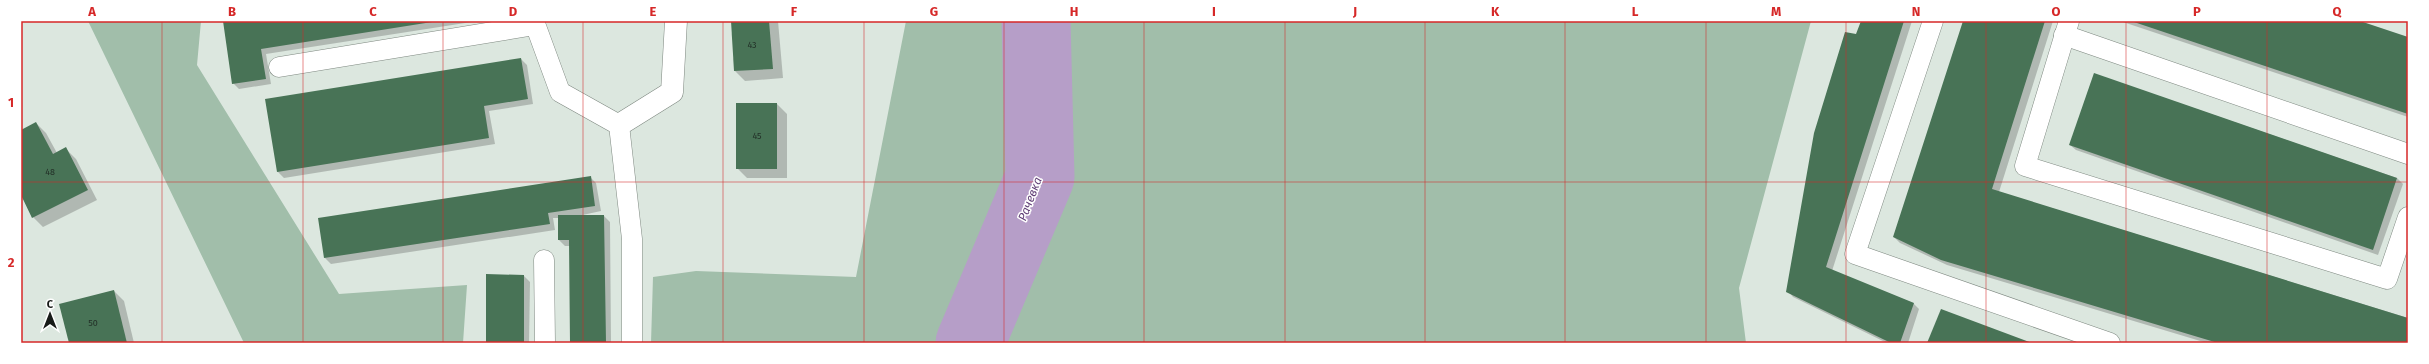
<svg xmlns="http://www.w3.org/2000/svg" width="2429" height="364" viewBox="0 0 2429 364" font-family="'Fira Sans',sans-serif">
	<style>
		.green { fill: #a1beaa }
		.shadow { fill: #0003 }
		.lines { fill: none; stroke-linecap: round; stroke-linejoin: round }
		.river { stroke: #b69ec8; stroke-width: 69 }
		.building { fill: #487356 }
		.service-casing { stroke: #7e8880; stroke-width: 21 }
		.minor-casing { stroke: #7e8880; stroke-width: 23 }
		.service { stroke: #fff; stroke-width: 20 }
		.minor { stroke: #fff; stroke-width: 22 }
		.grid { fill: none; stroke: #d62828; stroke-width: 1; stroke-opacity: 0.55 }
		.labels { text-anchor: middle; stroke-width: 3; stroke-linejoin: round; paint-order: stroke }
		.number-label { font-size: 9px; fill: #233128 }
		.water-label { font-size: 12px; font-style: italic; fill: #5e3d74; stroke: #fff }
		.neatline { fill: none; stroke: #d62828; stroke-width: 1.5 }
		.grid-label { font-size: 13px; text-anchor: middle; font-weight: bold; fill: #d62828 }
	</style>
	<rect width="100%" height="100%" fill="#dce7df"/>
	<g class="green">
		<path d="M88,21H201L197,65L339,294L467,285L463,343H244Z"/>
		<path d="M906,21H1811L1739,288L1746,343H651L653,277L696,271L856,277Z"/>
	</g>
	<g class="shadow">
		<path d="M224,21H478L266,54L271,84L239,89L233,83Z"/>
		<path d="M732,21H778L783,78L745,81L735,71Z"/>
		<path d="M1862,21H1912L1832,271L1913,303L1919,309L1908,343H1887L1793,297L1788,291Z"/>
		<path d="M1964,21H2053L1999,192L2408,318V343H2207L1947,265L1900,243L1894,237Z"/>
		<path d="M2120,21H2357L2408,38V117Z"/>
		<path d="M521,59L527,65L533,104L489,111L495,144L284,178L278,172L267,100Z"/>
		<path d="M2094,74L2397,178L2403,184L2378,255L2076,150L2070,145Z"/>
		<path d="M777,104L787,114V178H747L737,168Z"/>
		<path d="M36,123L46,133L57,153L66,149L76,159L97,200L43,227L33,217L21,193V131Z"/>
		<path d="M590,177L596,183L601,211L578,216H604L610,222L611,343H571L570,246H565L559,240V218H553L555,230L331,264L325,258L319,219Z"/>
		<path d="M487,275L524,276L530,282L529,343H487Z"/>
		<path d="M114,291L124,301L134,343H70Z"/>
	</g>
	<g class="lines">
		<path class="river" d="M970,343L1040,177L1036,21"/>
	</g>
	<g class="building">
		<path d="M223,21H432V22L261,49L266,79L232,84Z"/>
		<path d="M731,21H769L773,69L734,71Z"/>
		<path d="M1861,21H1904L1826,267L1914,303L1900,343H1891L1786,292L1814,133L1845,32L1856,34Z"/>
		<path d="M1963,21H2045L1992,189L2408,318V343H2218L1941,260L1893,237Z"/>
		<path d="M2131,21H2360L2408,37V114Z"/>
		<path d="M521,58L528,99L484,106L489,138L277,172L265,99Z"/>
		<path d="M2094,73L2397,178L2373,250L2069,145Z"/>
		<rect x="736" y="103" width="41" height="66"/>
		<path d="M36,122L53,154L66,147L88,190L32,218L21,195V130Z"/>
		<path d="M591,176L595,206L548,213L550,224L324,258L318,218Z"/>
		<path d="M558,215H604L606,343H570L569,240H558Z"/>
		<path d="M486,274L524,275V343H486Z"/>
		<path d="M114,290L127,343H69L59,304Z"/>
		<path d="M1941,309L2032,343H1927Z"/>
	</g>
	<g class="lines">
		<g class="service-casing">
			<g id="service">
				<path d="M534,21L560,92L619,125L632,239V343"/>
				<path d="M1933,21L1855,254L2110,343"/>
				<path d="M2069,21L2025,166L2387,279L2408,217"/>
				<path d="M2064,35L2408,154"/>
				<path d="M279,67L535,25"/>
				<path d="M544,260L545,343"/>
			</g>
		</g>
		<g class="minor-casing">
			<path id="minor" d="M619,125L672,92L676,21"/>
		</g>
		<use href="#service" class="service"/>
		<use href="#minor" class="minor"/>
	</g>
	<path class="grid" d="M162,21V343M303,21V343M443,21V343M583,21V343M723,21V343M864,21V343M1004,21V343M1144,21V343M1285,21V343M1425,21V343M1565,21V343M1706,21V343M1846,21V343M1986,21V343M2126,21V343M2267,21V343M21,182H2408"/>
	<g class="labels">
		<g class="number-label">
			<text x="752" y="48">43</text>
			<text x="757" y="139">45</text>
			<text x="50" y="175">48</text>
			<text x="93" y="326">50</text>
		</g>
		<g class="water-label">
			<text transform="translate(1030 199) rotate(-69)" y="4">Рачевка</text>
		</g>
	</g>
	<rect width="2429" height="364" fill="none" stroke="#ffffff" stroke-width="44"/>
	<g transform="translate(50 314)" stroke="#ffffff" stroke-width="3" paint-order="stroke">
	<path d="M0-3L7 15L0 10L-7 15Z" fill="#171b18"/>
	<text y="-6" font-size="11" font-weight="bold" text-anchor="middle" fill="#171b18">С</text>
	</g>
	<rect x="22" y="22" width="2385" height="320" class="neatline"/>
	<g class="grid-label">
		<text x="92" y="16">A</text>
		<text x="232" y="16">B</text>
		<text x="373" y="16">C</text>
		<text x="513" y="16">D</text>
		<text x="653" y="16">E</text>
		<text x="794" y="16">F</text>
		<text x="934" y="16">G</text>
		<text x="1074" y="16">H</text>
		<text x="1214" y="16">I</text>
		<text x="1355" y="16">J</text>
		<text x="1495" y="16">K</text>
		<text x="1635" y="16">L</text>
		<text x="1776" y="16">M</text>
		<text x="1916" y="16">N</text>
		<text x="2056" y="16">O</text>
		<text x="2197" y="16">P</text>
		<text x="2337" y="16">Q</text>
		<text x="11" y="107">1</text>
		<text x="11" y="267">2</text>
	</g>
</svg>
